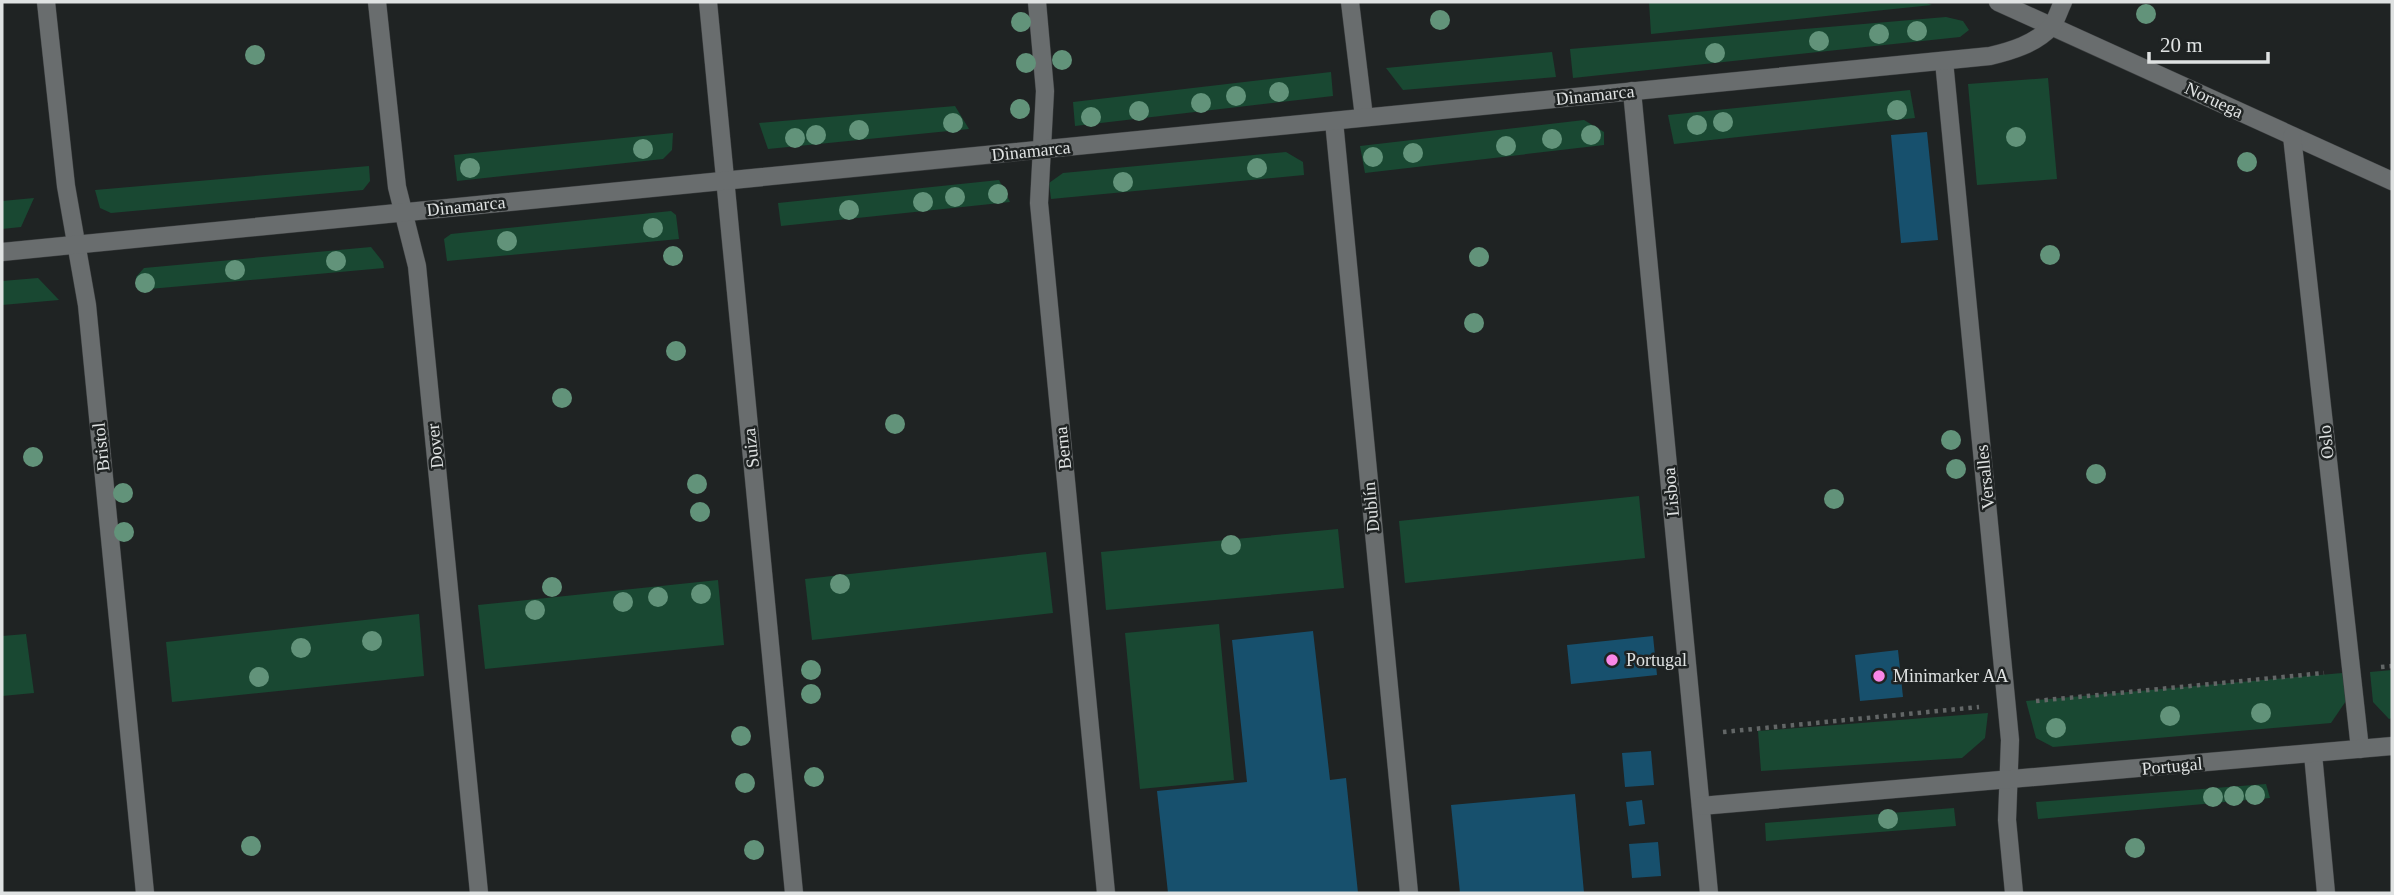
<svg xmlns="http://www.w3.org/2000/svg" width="2394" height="895" viewBox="0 0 2394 895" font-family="'Times New Roman',serif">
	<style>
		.green { fill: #194832 }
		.building { fill: #17506d }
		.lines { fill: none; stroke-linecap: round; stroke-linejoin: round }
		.minor-casing { stroke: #3c3f40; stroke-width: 19 }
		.path { stroke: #626666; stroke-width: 4.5; stroke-dasharray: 3.5 5; stroke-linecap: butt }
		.minor { stroke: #696d6e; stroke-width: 18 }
		.tree { fill: #62937a }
		.poi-dot { fill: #fa87e7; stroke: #1f2323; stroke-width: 2.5 }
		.labels { text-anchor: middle; stroke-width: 5; stroke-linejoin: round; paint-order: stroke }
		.street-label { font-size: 18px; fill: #dfe2e2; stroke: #1f2323 }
		.poi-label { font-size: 18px; fill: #dfe2e2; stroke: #1f2323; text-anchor: start }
	</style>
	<rect width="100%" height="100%" fill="#1f2323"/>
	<g class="green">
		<path d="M1649,2H1924L1932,5L1651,34Z"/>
		<path d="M1946,17L1963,21L1969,30L1960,37L1573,78L1570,49Z"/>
		<path d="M1552,52L1556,77L1403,90L1386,68Z"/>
		<path d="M1331,72L1333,96L1075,126L1073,102Z"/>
		<path d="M2048,78L2057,179L1977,185L1968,84Z"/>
		<path d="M1910,90L1915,118L1674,144L1668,115Z"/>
		<path d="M955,106L969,129L768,149L759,123Z"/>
		<path d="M1584,120L1604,132V145L1365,173L1360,146Z"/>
		<path d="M673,133L672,150L663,159L457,181L454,155Z"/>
		<path d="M1286,152L1303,162L1304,175L1051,199L1049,183L1063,173Z"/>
		<path d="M369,166L370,181L363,190L111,213L100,208L95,190Z"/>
		<path d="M999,180L1010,202L781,226L778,203Z"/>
		<path d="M34,198L21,227L2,229V201Z"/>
		<path d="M671,211L676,215L679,239L447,261L444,239L451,234Z"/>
		<path d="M371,247L383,262L384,268L138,290L136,277L144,268Z"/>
		<path d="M38,278L59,300L2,305V281Z"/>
		<path d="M1639,496L1645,558L1405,583L1399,521Z"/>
		<path d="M1338,529L1344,588L1106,610L1101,552Z"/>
		<path d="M1046,552L1053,613L812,640L805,579Z"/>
		<path d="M718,580L724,645L485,669L478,605Z"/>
		<path d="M419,614L424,676L172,702L166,642Z"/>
		<path d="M1219,624L1234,780L1140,789L1125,633Z"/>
		<path d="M26,634L34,693L2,696V636Z"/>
		<path d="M2392,670V718L2389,719L2373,702L2370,672Z"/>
		<path d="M2342,673L2348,698L2331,723L2053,747L2036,738L2026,701Z"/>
		<path d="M1988,713L1985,738L1962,758L1761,771L1758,731Z"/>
		<path d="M2266,784L2270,798L2038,819L2036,802Z"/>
		<path d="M1954,808L1956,826L1766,841L1765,823Z"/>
	</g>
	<g class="building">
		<path d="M1927,132L1938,240L1901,243L1891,135Z"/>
		<path d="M1313,631L1330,780L1346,778L1358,893H1168L1157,791L1247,782L1232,640Z"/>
		<path d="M1653,636L1657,675L1571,684L1567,645Z"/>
		<path d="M1898,650L1903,697L1860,701L1855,655Z"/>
		<path d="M1651,751L1654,785L1625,787L1622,753Z"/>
		<path d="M1575,794L1584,893H1460L1451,805Z"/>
		<path d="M1642,800L1645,824L1629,826L1626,802Z"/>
		<path d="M1658,842L1661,876L1632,878L1629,844Z"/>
	</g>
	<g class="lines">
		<g class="minor-casing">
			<g id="minor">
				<path d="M46,2L66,186L87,305L145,893"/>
				<path d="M377,2L397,187L417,266L479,893"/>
				<path d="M708,2L794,893"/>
				<path d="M1037,2L1045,91L1039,203L1106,893"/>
				<path d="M1350,2L1364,117"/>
				<path d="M1998,2L2392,181"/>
				<path d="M1944,61L2010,740L2007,820L2014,893"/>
				<path d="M1632,91L1709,893"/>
				<path d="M1334,121L1409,893"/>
				<path d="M2292,136L2360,749"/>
				<path d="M2,252L1990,56C2011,51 2035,44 2051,27C2056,21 2059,10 2063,2"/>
				<path d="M2313,754L2326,893"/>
				<path d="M1701,806L2392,746"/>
			</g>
		</g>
		<g class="path">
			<path d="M2381,667L2392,666"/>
			<path d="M2036,701L2324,673"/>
			<path d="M1723,732L1979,707"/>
		</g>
		<use href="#minor" class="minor"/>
	</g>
	<g class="tree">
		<circle cx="2146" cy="14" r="10"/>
		<circle cx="1440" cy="20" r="10"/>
		<circle cx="1021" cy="22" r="10"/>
		<circle cx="1917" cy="31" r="10"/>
		<circle cx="1879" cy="34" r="10"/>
		<circle cx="1819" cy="41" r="10"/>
		<circle cx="1715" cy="53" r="10"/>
		<circle cx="255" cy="55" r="10"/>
		<circle cx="1062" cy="60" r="10"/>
		<circle cx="1026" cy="63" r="10"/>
		<circle cx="1279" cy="92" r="10"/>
		<circle cx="1236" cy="96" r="10"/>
		<circle cx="1201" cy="103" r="10"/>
		<circle cx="1020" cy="109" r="10"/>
		<circle cx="1897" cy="110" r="10"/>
		<circle cx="1139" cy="111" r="10"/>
		<circle cx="1091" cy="117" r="10"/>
		<circle cx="1723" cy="122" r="10"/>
		<circle cx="953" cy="123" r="10"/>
		<circle cx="1697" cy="125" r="10"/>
		<circle cx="859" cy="130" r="10"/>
		<circle cx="816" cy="135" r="10"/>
		<circle cx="1591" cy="135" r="10"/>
		<circle cx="2016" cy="137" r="10"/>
		<circle cx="795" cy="138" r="10"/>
		<circle cx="1552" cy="139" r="10"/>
		<circle cx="1506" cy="146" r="10"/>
		<circle cx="643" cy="149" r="10"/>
		<circle cx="1413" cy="153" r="10"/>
		<circle cx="1373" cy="157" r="10"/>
		<circle cx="2247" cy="162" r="10"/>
		<circle cx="470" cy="168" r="10"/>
		<circle cx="1257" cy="168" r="10"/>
		<circle cx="1123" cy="182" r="10"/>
		<circle cx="998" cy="194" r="10"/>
		<circle cx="955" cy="197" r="10"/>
		<circle cx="923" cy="202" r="10"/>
		<circle cx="849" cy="210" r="10"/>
		<circle cx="653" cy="228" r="10"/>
		<circle cx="507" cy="241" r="10"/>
		<circle cx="2050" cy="255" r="10"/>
		<circle cx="673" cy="256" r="10"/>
		<circle cx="1479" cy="257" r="10"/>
		<circle cx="336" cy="261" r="10"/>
		<circle cx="235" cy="270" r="10"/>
		<circle cx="145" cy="283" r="10"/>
		<circle cx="1474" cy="323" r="10"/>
		<circle cx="676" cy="351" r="10"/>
		<circle cx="562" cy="398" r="10"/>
		<circle cx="895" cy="424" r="10"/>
		<circle cx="1951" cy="440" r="10"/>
		<circle cx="33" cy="457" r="10"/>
		<circle cx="1956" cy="469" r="10"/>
		<circle cx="2096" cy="474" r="10"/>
		<circle cx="697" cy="484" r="10"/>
		<circle cx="123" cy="493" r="10"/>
		<circle cx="1834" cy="499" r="10"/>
		<circle cx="700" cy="512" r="10"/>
		<circle cx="124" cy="532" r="10"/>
		<circle cx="1231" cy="545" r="10"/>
		<circle cx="840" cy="584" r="10"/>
		<circle cx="552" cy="587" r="10"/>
		<circle cx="701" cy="594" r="10"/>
		<circle cx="658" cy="597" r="10"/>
		<circle cx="623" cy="602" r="10"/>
		<circle cx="535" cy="610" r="10"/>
		<circle cx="372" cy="641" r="10"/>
		<circle cx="301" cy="648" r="10"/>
		<circle cx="811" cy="670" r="10"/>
		<circle cx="259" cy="677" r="10"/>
		<circle cx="811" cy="694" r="10"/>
		<circle cx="2261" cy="713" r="10"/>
		<circle cx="2170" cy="716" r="10"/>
		<circle cx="2056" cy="728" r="10"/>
		<circle cx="741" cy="736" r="10"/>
		<circle cx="814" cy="777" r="10"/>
		<circle cx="745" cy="783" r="10"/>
		<circle cx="2255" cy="795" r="10"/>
		<circle cx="2234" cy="796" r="10"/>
		<circle cx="2213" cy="797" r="10"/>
		<circle cx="1888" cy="819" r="10"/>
		<circle cx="251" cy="846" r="10"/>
		<circle cx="2135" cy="848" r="10"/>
		<circle cx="754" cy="850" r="10"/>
	</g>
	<g class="poi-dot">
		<circle cx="1612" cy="660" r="7"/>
		<circle cx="1879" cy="676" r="7"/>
	</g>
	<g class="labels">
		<g class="street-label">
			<text transform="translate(1595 95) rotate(-6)" y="6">Dinamarca</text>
			<text transform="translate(2214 100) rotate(25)" y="6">Noruega</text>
			<text transform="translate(1031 151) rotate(-6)" y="6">Dinamarca</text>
			<text transform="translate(466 206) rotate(-6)" y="6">Dinamarca</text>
			<text transform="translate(2326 442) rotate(-96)" y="6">Oslo</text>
			<text transform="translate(435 446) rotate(-96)" y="6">Dover</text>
			<text transform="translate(101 447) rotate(-96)" y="6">Bristol</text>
			<text transform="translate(751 448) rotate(-96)" y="6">Suiza</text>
			<text transform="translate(1063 448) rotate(-96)" y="6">Berna</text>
			<text transform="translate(1985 477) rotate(-96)" y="6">Versalles</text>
			<text transform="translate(1671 492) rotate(-95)" y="6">Lisboa</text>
			<text transform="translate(1371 507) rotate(-95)" y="6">Dublín</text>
			<text transform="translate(2172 766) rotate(-5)" y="6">Portugal</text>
		</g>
		<g class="poi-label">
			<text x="1626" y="666">Portugal</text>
			<text x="1893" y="682">Minimarker AA</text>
		</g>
	</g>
	<rect width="2394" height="895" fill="none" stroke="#dfe2e2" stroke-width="7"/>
	<path d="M2149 52v10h119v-10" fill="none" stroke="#dfe2e2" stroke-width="3.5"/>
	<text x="2160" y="52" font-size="21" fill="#dfe2e2" stroke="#1f2323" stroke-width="5" paint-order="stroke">20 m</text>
</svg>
